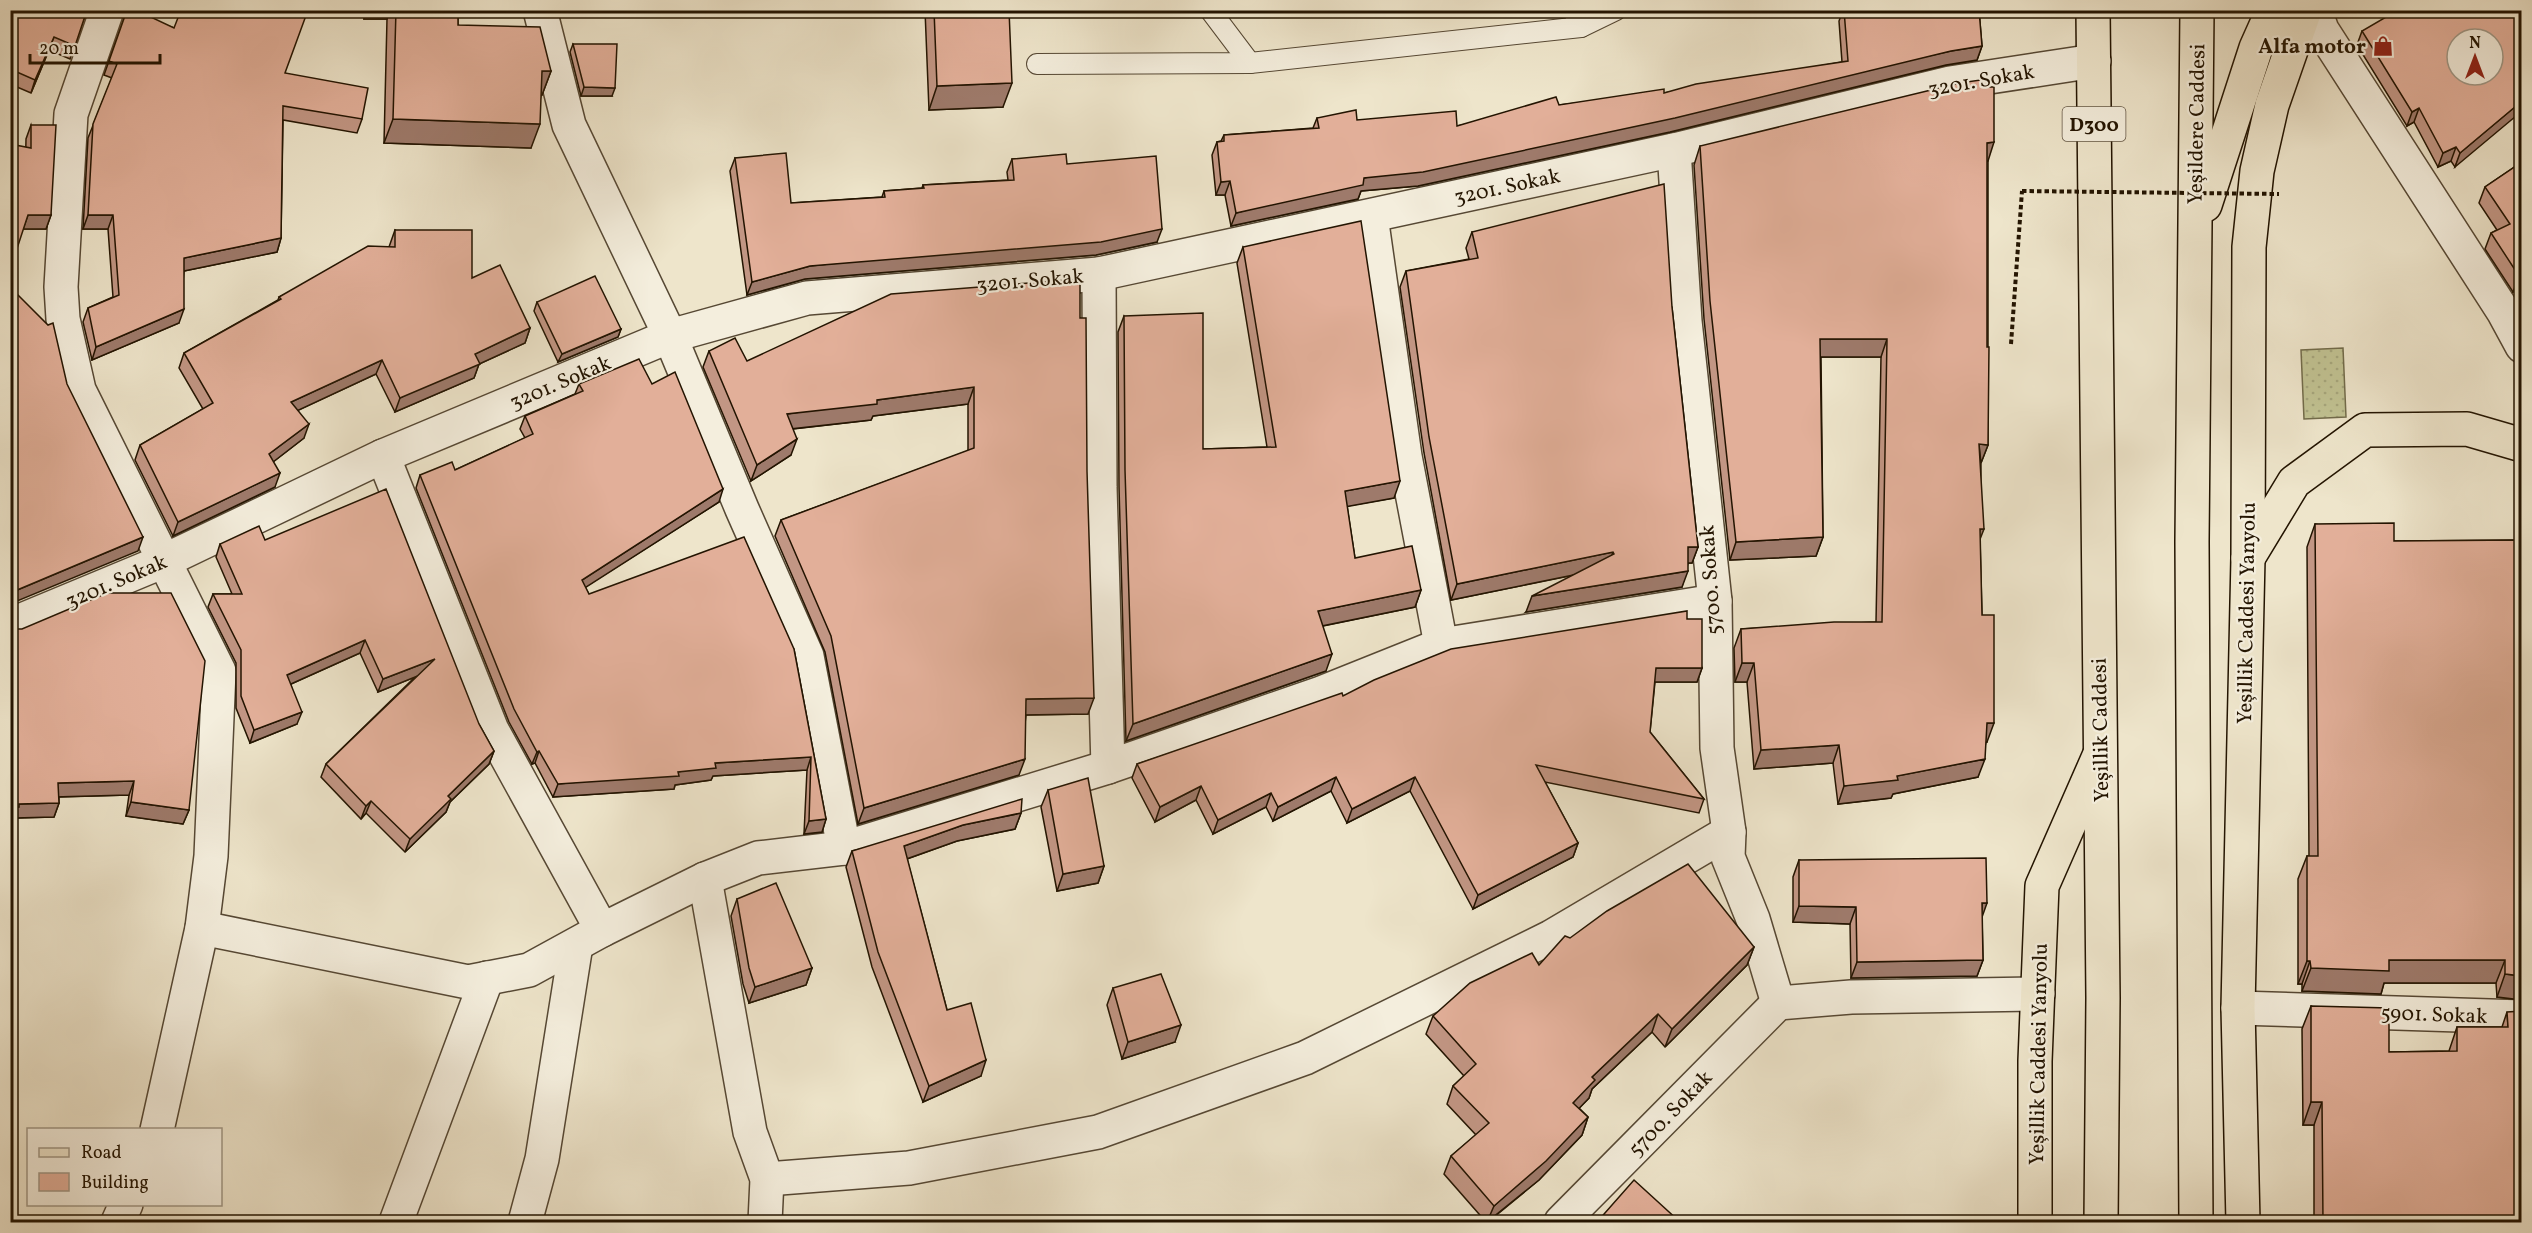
<svg xmlns="http://www.w3.org/2000/svg" width="2532" height="1233" viewBox="0 0 2532 1233" font-family="Vollkorn,serif">
	<style>
		.grass { fill: url(#grass-dots); stroke: #726b4a; stroke-width: 1.5 }
		.lines { fill: none; stroke-linecap: round; stroke-linejoin: round }
		.lane-casing { stroke: #564834; stroke-width: 22 }
		.street-casing { stroke: #564834; stroke-width: 36 }
		.primary-casing { stroke: #231401; stroke-width: 36 }
		.highway-casing { stroke: #231401; stroke-width: 36 }
		.path { stroke: #231401; stroke-width: 4; stroke-dasharray: 4.5 3; stroke-linecap: butt }
		.lane { stroke: #f4eedd; stroke-width: 20 }
		.street { stroke: #f4eedd; stroke-width: 33 }
		.primary { stroke: #eee5cb; stroke-width: 33 }
		.highway { stroke: #eee5cb; stroke-width: 33 }
		.path-bridge { stroke: #231401; stroke-width: 4; stroke-dasharray: 4.5 3; stroke-linecap: butt }
		.wall { fill: #c29684; stroke: #231401; stroke-width: 1.5 }
		.shaded-wall { fill: #9e7a6b; stroke: #231401; stroke-width: 1.5 }
		.building { fill: #e2af99; stroke: #231401; stroke-width: 1.5; fill-rule: evenodd }
		.labels { text-anchor: middle; stroke-width: 4.5; stroke-linejoin: round; paint-order: stroke }
		.shield { fill: #f4eedd; stroke: #625543; stroke-width: 1.5 }
		.shield-label { font-size: 20px; font-weight: bold; fill: #231401 }
		.poi-label { font-size: 21px; font-weight: bold; fill: #231401; stroke: #f4eedd; text-anchor: end }
		.street-label { font-size: 21px; fill: #231401; stroke: #f4eedd }
	</style>
	<defs>
		<pattern id="grass-dots" width="8" height="8" patternUnits="userSpaceOnUse" patternTransform="scale(1.5)"><rect width="8" height="8" fill="#c1c292"/><path d="M2 2h.1M6 6h.1" fill="none" stroke="#a6a67c" stroke-width="1.8" stroke-linecap="round"/></pattern>
	</defs>
	<rect width="100%" height="100%" fill="#eee5cb"/>
	<filter id="stains"><feTurbulence type="fractalNoise" baseFrequency=".00333" numOctaves="4"/><feColorMatrix values="0 0 0 0 .2 0 0 0 0 .09 0 0 0 0 .02 0 0 0 .5 -.17"/></filter>
	<radialGradient id="worn" r=".72"><stop offset=".6" stop-color="#630" stop-opacity="0"/><stop offset="1" stop-color="#630" stop-opacity=".3"/></radialGradient>
	<path class="grass" d="M2343,348L2346,417L2304,419L2301,350Z"/>
	<g class="lines">
		<g class="lane-casing">
			<g id="lane">
				<path d="M1210,10L1250,63"/>
				<path d="M1573,10L1581,27"/>
				<path d="M1037,64L1250,63L1581,27L1616,10"/>
			</g>
		</g>
		<g class="street-casing">
			<g id="street">
				<path d="M107,10L71,114L61,287L63,319L79,390L219,671L211,856L202,928L157,1130"/>
				<path d="M540,10L569,125L670,336L742,509L807,656L844,848"/>
				<path d="M2315,10L2322,30L2503,311L2522,346"/>
				<path d="M1674,150L1685,321L1715,601L1717,748L1729,832L1728,857L1753,919L1778,1003"/>
				<path d="M1371,216L1405,456L1441,645"/>
				<path d="M1099,274L1100,487L1108,767"/>
				<path d="M383,456L492,730L602,930"/>
				<path d="M10,625L164,561L383,456L670,336L807,298L1099,274L1674,150L1950,83L2094,61"/>
				<path d="M705,879L750,1132L767,1179L765,1222"/>
				<path d="M202,928L468,982L529,970L602,930L705,879L758,858L844,848L1108,767L1321,693L1441,645L1715,601"/>
				<path d="M2238,1008L2522,1017"/>
				<path d="M767,1179L909,1168L1098,1132L1305,1058L1551,937L1729,832"/>
				<path d="M118,1222L126,1204"/>
				<path d="M396,1222L487,978"/>
				<path d="M525,1222L542,1159L576,945"/>
				<path d="M1561,1222L1778,1003L1851,997L2038,994"/>
			</g>
		</g>
		<g class="primary-casing">
			<g id="primary">
				<path d="M2248,558L2294,482L2365,430L2467,429L2522,445"/>
				<path d="M2035,1222V1061L2042,886L2100,754"/>
				<path d="M2243,1222L2238,1008L2248,558L2249,247L2257,171L2272,105L2305,10"/>
			</g>
		</g>
		<g class="highway-casing">
			<g id="highway">
				<path d="M2093,10L2103,998L2101,1222"/>
				<path d="M2205,205L2256,48L2273,10"/>
				<path d="M2196,1222L2192,542L2197,10"/>
			</g>
		</g>
		<path class="path" d="M2011,344L2022,191"/>
		<use href="#lane" class="lane"/>
		<use href="#street" class="street"/>
		<use href="#primary" class="primary"/>
		<use href="#highway" class="highway"/>
		<path class="path-bridge" d="M2022,191L2279,194"/>
	</g>
	<g class="wall">
		<path d="M10,10H87L70,59L49,50L31,93L10,84Z"/>
		<path d="M127,10L174,28L285,73L362,119L357,133L283,120L281,238L277,252L184,271L179,323L92,360L83,322L88,308L113,297L108,229H83L88,138L112,78L104,75Z"/>
		<path d="M364,10H458V25L551,71L542,95H541L531,148L384,143L387,19H364Z"/>
		<path d="M925,10H1009L1003,107L929,110Z"/>
		<path d="M1843,10H1979L1982,46L1977,60L1946,65L1670,132L1418,186L1361,191L1358,199L1231,226L1225,195H1216L1212,155L1217,142L1221,141L1224,135L1313,128L1317,118L1457,126L1559,105L1664,93L1842,62L1839,21Z"/>
		<path d="M2522,10L2455,167L2451,161L2438,167L2414,122L2407,126L2357,45L2362,31Z"/>
		<path d="M573,44L612,96H581L570,52Z"/>
		<path d="M31,125L51,215L46,229H24L26,139Z"/>
		<path d="M1700,146L1988,161V445L1981,463L1980,539L1982,615L1987,742H1986L1978,777L1893,794L1891,798L1838,804L1833,763L1754,769L1747,682H1735L1734,648L1741,629L1876,622L1881,357H1821L1823,537L1816,556L1730,560L1704,319L1694,165Z"/>
		<path d="M735,158L791,203L882,197L884,191L922,188L923,185L1008,180L1007,172L1012,159L1067,164L1157,242L1096,255L805,279L747,295L730,171Z"/>
		<path d="M2522,162V303L2515,291L2513,292L2485,249L2491,233L2497,230L2479,203L2485,187Z"/>
		<path d="M395,230L472,278L530,328L525,343L479,364L474,378L395,412L376,374L298,410L304,438L273,462L275,487L173,536L135,460L140,445L203,409L179,368L184,353L278,300L279,297L389,247Z"/>
		<path d="M1472,232L1672,307L1698,547L1692,563H1688L1682,587L1526,612L1573,575L1451,600L1424,453L1400,287L1406,271L1469,259L1466,248Z"/>
		<path d="M1243,247L1394,498L1347,506L1355,558L1421,590L1415,607L1323,626L1326,671L1126,741L1119,487L1118,332L1124,316L1203,449L1267,447L1237,263Z"/>
		<path d="M537,302L621,329L618,337L558,362L534,311Z"/>
		<path d="M1080,318L1088,714L1026,715L1019,775L858,824L825,652L775,536L781,520L968,451V404L873,416L871,420L793,429L791,455L751,481L703,367L709,351L747,361Z"/>
		<path d="M579,384H652L719,502L585,587L589,594L794,649L826,819L822,832L804,834L807,770L713,776L711,780L675,785L674,789L553,797L535,763L532,764L509,722L416,488L420,475L455,470L525,438L520,429L525,416L575,394Z"/>
		<path d="M2315,524L2394,541L2522,540V1000L2497,997L2496,983H2384L2381,994L2302,991V984H2298V879L2307,856H2309L2307,547Z"/>
		<path d="M265,540L479,724L494,751L489,764L450,802L446,812L405,852L366,813L361,819L321,777L326,764L415,677L378,692L360,653L291,684L297,724L250,743L236,708V663L208,607L213,594H232L216,557L220,544Z"/>
		<path d="M1687,619L1702,668L1697,682H1655L1650,732L1704,799L1699,813L1545,782L1578,843L1573,857L1473,909L1410,791L1347,823L1331,791L1273,821L1266,807L1213,834L1196,800L1155,822L1132,778L1137,764L1343,696Z"/>
		<path d="M10,629L189,810L183,824L126,816L129,795L59,797V803L54,817L15,818L14,821H10Z"/>
		<path d="M1048,790L1104,866L1098,883L1057,891L1041,807Z"/>
		<path d="M1021,813L1015,829L957,841L907,859L947,1010L981,1076L923,1102L872,967L846,867L852,851Z"/>
		<path d="M1799,860L1982,917L1983,960L1977,976L1851,978L1850,924L1793,922V877Z"/>
		<path d="M737,899L812,968L806,985L749,1003L743,984L731,916Z"/>
		<path d="M1570,938L1754,947L1747,965L1665,1047L1652,1032L1592,1089L1589,1098L1579,1108L1588,1117L1582,1135L1539,1180L1488,1222H1486L1444,1174L1451,1156L1476,1135L1447,1104L1453,1086L1464,1076L1426,1034L1433,1016L1539,965Z"/>
		<path d="M1113,988L1175,1042L1122,1059L1107,1005Z"/>
		<path d="M2311,1006L2389,1052L2449,1051L2457,1027H2502L2507,1012L2522,1222H2314V1125H2303L2302,1029Z"/>
	</g>
	<g class="shaded-wall">
		<path d="M367,10H390L387,19H364Z"/>
		<path d="M1686,10H1698L1685,13Z"/>
		<path d="M54,37L49,50L31,93L35,80Z"/>
		<path d="M1982,46L1977,60L1946,65L1670,132L1418,186L1361,191L1358,199L1231,226L1236,213L1364,178L1951,51Z"/>
		<path d="M542,71H551L542,95H533Z"/>
		<path d="M1012,83L1003,107L929,110L937,86Z"/>
		<path d="M584,87L615,88L612,96H581Z"/>
		<path d="M2522,101V111L2455,167L2460,153Z"/>
		<path d="M2419,108L2414,122L2407,126L2412,112Z"/>
		<path d="M393,119L540,124L531,148L384,143Z"/>
		<path d="M1994,142L1988,161H1980L1987,143Z"/>
		<path d="M2456,147L2451,161L2438,167L2443,153Z"/>
		<path d="M1230,181L1225,195H1216L1221,182Z"/>
		<path d="M28,215H51L46,229H23Z"/>
		<path d="M88,215H113L108,229H83Z"/>
		<path d="M1162,229L1157,242L1096,255L805,279L747,295L752,282L810,266Z"/>
		<path d="M281,238L277,252L179,272L184,258Z"/>
		<path d="M2521,275L2515,291L2513,292L2519,276Z"/>
		<path d="M184,309L179,323L92,360L96,347Z"/>
		<path d="M530,328L525,343L479,364L474,378L395,412L400,398L475,354Z"/>
		<path d="M621,329L618,337L558,362L562,354Z"/>
		<path d="M1820,339H1887L1881,357H1814Z"/>
		<path d="M382,360L376,374L286,416L291,402Z"/>
		<path d="M974,387L968,404L873,416L871,420L781,430L787,414L877,400Z"/>
		<path d="M309,424L304,438L264,469L269,454Z"/>
		<path d="M797,439L791,455L751,481L757,465Z"/>
		<path d="M1979,444L1988,445L1981,463Z"/>
		<path d="M280,473L275,487L173,536L178,522Z"/>
		<path d="M1400,481L1394,498L1339,508L1345,491Z"/>
		<path d="M723,489L719,502L577,593L582,580Z"/>
		<path d="M1980,529H1984L1977,547Z"/>
		<path d="M143,537L138,551L10,604V593Z"/>
		<path d="M1823,537L1816,556L1730,560L1736,542Z"/>
		<path d="M1688,547H1698L1692,563H1682Z"/>
		<path d="M1613,552L1608,568L1451,600L1457,584Z"/>
		<path d="M1688,571L1682,587L1526,612L1532,596Z"/>
		<path d="M1421,590L1415,607L1312,628L1318,611Z"/>
		<path d="M365,640L360,653L282,688L287,675Z"/>
		<path d="M1332,654L1326,671L1126,741L1133,724Z"/>
		<path d="M435,659L430,671L378,692L383,679Z"/>
		<path d="M1742,663H1754L1747,682H1735Z"/>
		<path d="M1656,668H1702L1697,682H1651Z"/>
		<path d="M1094,698L1088,714L1021,715L1026,699Z"/>
		<path d="M302,712L297,724L250,743L254,730Z"/>
		<path d="M1987,723H1994L1987,742H1980Z"/>
		<path d="M1839,745L1833,763L1754,769L1761,750Z"/>
		<path d="M494,751L489,764L450,802L446,812L405,852L410,839L448,796Z"/>
		<path d="M539,751L535,763L532,764L537,752Z"/>
		<path d="M811,757L807,770L713,776L711,780L675,785L674,789L553,797L558,784L678,772L715,763Z"/>
		<path d="M1025,759L1019,775L858,824L864,808Z"/>
		<path d="M1985,759L1978,777L1893,794L1891,798L1838,804L1844,786Z"/>
		<path d="M1336,777L1331,791L1273,821L1278,807Z"/>
		<path d="M1415,777L1410,791L1347,823L1352,809Z"/>
		<path d="M134,781L129,795L53,797L58,783Z"/>
		<path d="M1201,786L1196,800L1155,822L1160,807Z"/>
		<path d="M1271,793L1266,807L1213,834L1218,820Z"/>
		<path d="M371,801L366,813L361,819L366,806Z"/>
		<path d="M131,802L189,810L183,824L126,816Z"/>
		<path d="M59,803L54,817L15,818L14,821H10V808L19,804Z"/>
		<path d="M1021,813L1015,829L957,841L898,862L904,846L963,825Z"/>
		<path d="M826,819L822,832L804,834L809,821Z"/>
		<path d="M1578,843L1573,857L1473,909L1478,895Z"/>
		<path d="M1104,866L1098,883L1057,891L1063,874Z"/>
		<path d="M1982,903H1987L1981,920Z"/>
		<path d="M1799,906L1856,907L1850,924L1793,922Z"/>
		<path d="M1754,947L1747,965L1665,1047L1672,1029Z"/>
		<path d="M1983,960L1977,976L1851,978L1857,962Z"/>
		<path d="M2389,960H2505L2496,983H2384L2381,994L2302,991L2311,968Z"/>
		<path d="M2307,961H2310L2302,984H2298Z"/>
		<path d="M812,968L806,985L749,1003L755,987Z"/>
		<path d="M2505,974L2522,976V1000L2497,997Z"/>
		<path d="M1658,1014L1652,1032L1592,1089L1589,1098L1567,1121L1573,1103L1592,1077Z"/>
		<path d="M1181,1025L1175,1042L1122,1059L1128,1042Z"/>
		<path d="M986,1060L981,1076L923,1102L929,1086Z"/>
		<path d="M2311,1102H2322L2314,1125H2303Z"/>
		<path d="M1588,1117L1582,1135L1539,1180L1487,1222L1494,1206Z"/>
	</g>
	<g class="building">
		<path d="M10,10H87L75,46L54,37L35,80L10,69Z"/>
		<path d="M127,10H136L174,28L181,10H308L285,73L368,88L362,119L283,106L281,238L184,258V309L96,347L88,308L119,295L113,215H88L93,124L117,64L109,61Z"/>
		<path d="M396,10H458V25L540,27L551,71H542L540,124L393,119Z"/>
		<path d="M934,10H1009L1012,83L937,86Z"/>
		<path d="M1844,10H1979L1982,46L1951,51L1675,118L1423,172L1364,178L1363,185L1236,213L1230,181L1221,182L1217,142L1224,141V135L1319,128L1317,118L1356,110L1357,120L1456,111L1457,126L1556,97L1559,105L1664,89V93L1696,84L1848,61Z"/>
		<path d="M2398,10H2522V101L2460,153L2456,147L2443,153L2419,108L2412,112L2362,31ZM2457,39H2493V75H2457Z"/>
		<path d="M573,44H617L615,88L584,87Z"/>
		<path d="M1987,79V87H1994V142L1987,143V347H1989L1988,445L1979,444L1984,529H1980L1982,615H1994V723H1987L1985,759L1897,776L1898,780L1844,786L1839,745L1761,750L1754,663H1742L1741,629L1834,622H1882L1887,339H1820L1823,537L1736,542L1710,301L1700,146L1960,83Z"/>
		<path d="M31,125H56L51,215H28L10,270V144L31,148Z"/>
		<path d="M786,153L791,203L885,197L884,191L924,188L923,185L1014,180L1012,159L1066,154L1067,164L1156,156L1162,229L1101,242L810,266L752,282L735,158Z"/>
		<path d="M2522,162V276L2521,275L2519,276L2491,233L2510,224L2485,187Z"/>
		<path d="M1664,184L1672,307L1698,547H1688V571L1532,596L1614,554L1613,552L1457,584L1429,437L1406,271L1478,258L1472,232Z"/>
		<path d="M1361,221L1400,481L1345,491L1355,558L1412,546L1421,590L1318,611L1332,654L1133,724L1125,470L1124,316L1203,313V449L1276,447L1243,247Z"/>
		<path d="M395,230H472V278L500,265L530,328L475,354L480,364L400,398L382,360L291,402L309,424L269,454L280,473L178,522L140,445L213,403L184,353L281,299L279,297L368,246L395,247Z"/>
		<path d="M595,276L621,329L562,354L537,302Z"/>
		<path d="M1080,279V318H1086L1087,471L1094,698L1026,699L1025,759L864,808L831,636L781,520L974,448V387L877,400V404L787,414L797,439L757,465L709,351L735,338L747,361L891,294Z"/>
		<path d="M10,287L48,325L53,323L67,384L143,537L10,593Z"/>
		<path d="M639,359L652,384L675,372L723,489L582,580L589,594L744,537L794,649L826,819L809,821L811,757L715,763L716,768L678,772L679,776L558,784L539,751L537,752L514,709L420,475L452,462L455,470L533,434L525,416L583,391L579,384Z"/>
		<path d="M386,489L479,724L494,751L448,796L451,799L410,839L371,801L366,806L326,764L435,659L383,679L365,640L287,675L302,712L254,730L241,696V650L213,594H242L220,544L259,526L265,540Z"/>
		<path d="M2394,523V541L2522,540V976L2505,974V960H2389V971L2311,968L2310,961H2307V856H2318L2315,524Z"/>
		<path d="M107,593H171L205,661L189,810L131,802L134,781L58,783L59,803L19,804V807L10,808V629H22Z"/>
		<path d="M1687,611V619H1702V668H1656L1650,732L1704,799L1536,765L1578,843L1478,895L1415,777L1352,809L1336,777L1278,807L1271,793L1218,820L1201,786L1160,807L1137,764L1342,693L1343,696L1374,680L1451,649Z"/>
		<path d="M1088,778L1104,866L1063,874L1048,790Z"/>
		<path d="M1022,799L1021,813L963,825L904,846L947,1010L971,1003L986,1060L929,1086L878,952L852,851Z"/>
		<path d="M1986,858L1987,903H1982L1983,960L1857,962L1856,907L1799,906V860Z"/>
		<path d="M1688,864L1754,947L1672,1029L1658,1014L1592,1077L1595,1080L1573,1103L1588,1117L1546,1161L1494,1206L1451,1156L1489,1123L1453,1086L1476,1064L1433,1016L1470,983L1532,953L1539,965L1565,936L1570,938L1607,911Z"/>
		<path d="M776,883L812,968L755,987L749,968L737,899Z"/>
		<path d="M1161,974L1181,1025L1128,1042L1113,988Z"/>
		<path d="M2311,1006L2389,1008V1052L2457,1051V1027H2508L2507,1012L2522,1011V1222H2323L2322,1102H2311Z"/>
		<path d="M1634,1180L1680,1222H1597Z"/>
	</g>
	<defs>
		<g id="shop-bare" transform="scale(1.62)"><path d="M-5-2.5h2.3a2.7 3.5 0 0 1 5.4 0H5L5.5 6h-11ZM-1.5-2.5h3a1.5 2.3 0 0 0-3 0Z" fill="#8f2418" stroke="#f4eedd" stroke-width="2.5" paint-order="stroke"/></g>
	</defs>
	<g fill-rule="evenodd">
		<use href="#shop-bare" x="2383" y="46"/>
	</g>
	<g class="labels">
		<rect class="shield" x="2062.5" y="107" width="63" height="34" rx="4.5"/>
		<g class="shield-label">
			<text x="2094" y="131">D300</text>
		</g>
		<g class="poi-label">
			<text x="2366" y="53">Alfa motor</text>
		</g>
		<g class="street-label">
			<text transform="translate(1981 80) rotate(-10)" y="7">3201. Sokak</text>
			<text transform="translate(2196 124) rotate(-89)" y="7">Yeşildere Caddesi</text>
			<text transform="translate(1507 186) rotate(-12)" y="7">3201. Sokak</text>
			<text transform="translate(1030 280) rotate(-5)" y="7">3201. Sokak</text>
			<text transform="translate(560 382) rotate(-23)" y="7">3201. Sokak</text>
			<text transform="translate(1710 580) rotate(-94)" y="7">5700. Sokak</text>
			<text transform="translate(116 581) rotate(-23)" y="7">3201. Sokak</text>
			<text transform="translate(2246 613) rotate(-89)" y="7">Yeşillik Caddesi Yanyolu</text>
			<text transform="translate(2100 730) rotate(-91)" y="7">Yeşillik Caddesi</text>
			<text transform="translate(2434 1014) rotate(2)" y="7">5901. Sokak</text>
			<text transform="translate(2038 1054) rotate(-89)" y="7">Yeşillik Caddesi Yanyolu</text>
			<text transform="translate(1670 1113) rotate(-46)" y="7">5700. Sokak</text>
		</g>
	</g>
	<rect width="2532" height="1233" fill="none" stroke="#eee5cb" stroke-width="36"/>
	<rect x="12" y="12" width="2508" height="1209" fill="none" stroke="#231401" stroke-width="3"/>
	<rect x="18" y="18" width="2496" height="1197" fill="none" stroke="#231401" stroke-width="1.5"/>
	<rect x="27" y="1128" width="195" height="78" fill="#f4eedd" stroke="#a09785" stroke-width="1.5"/>
	<rect x="39" y="1148" width="30" height="9" fill="#eee5cb" stroke="#a09785" stroke-width="1.5"/>
	<text x="81" y="1158" font-size="18" fill="#231401">Road</text>
	<rect x="39" y="1173" width="30" height="18" fill="#e2af99" stroke="#a09785" stroke-width="1.5"/>
	<text x="81" y="1188" font-size="18" fill="#231401">Building</text>
	<g transform="translate(2475 57)"><circle r="28" fill="#f4eedd" stroke="#a09785" stroke-width="1.5"/>
	<path d="M0-4.5L10 22L0 15L-10 22Z" fill="#8f2418"/>
	<text y="-9" font-size="16" font-weight="bold" text-anchor="middle" fill="#231401">N</text>
	</g>
	<path d="M30 54v9h130v-9" fill="none" stroke="#231401" stroke-width="3"/>
	<text x="39" y="54" font-size="18" fill="#231401" stroke="#f4eedd" stroke-width="4.5" paint-order="stroke">20 m</text>
	<rect width="100%" height="100%" filter="url(#stains)"/>
	<rect width="100%" height="100%" fill="url(#worn)"/>
</svg>
